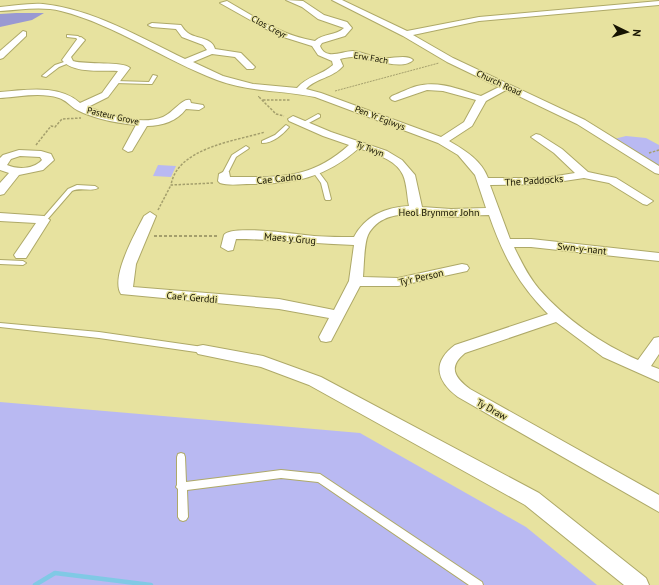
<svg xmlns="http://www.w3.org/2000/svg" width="659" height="585" viewBox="0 0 659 585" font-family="'PT Sans',sans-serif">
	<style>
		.green { fill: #b9b9f2 }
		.forest { fill: #9999d2 }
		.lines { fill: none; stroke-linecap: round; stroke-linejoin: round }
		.stream { stroke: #80c9e5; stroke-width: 4.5 }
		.lane-casing { stroke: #aea968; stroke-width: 2 }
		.street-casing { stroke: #aea968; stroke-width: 2 }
		.path-far2 { stroke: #a49f6c; stroke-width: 1; stroke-dasharray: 2 1; stroke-linecap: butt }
		.path-far1 { stroke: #a49f6c; stroke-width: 1.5; stroke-dasharray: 2.5 1.5; stroke-linecap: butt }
		.path { stroke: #a49f6c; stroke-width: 2; stroke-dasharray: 3 2; stroke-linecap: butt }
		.lane { fill: #fff; fill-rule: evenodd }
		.street { fill: #fff; fill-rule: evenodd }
		.labels { text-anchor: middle; stroke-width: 3; stroke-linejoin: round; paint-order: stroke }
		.far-street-label { font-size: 9px; fill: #151200; stroke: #e7e29f }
		.street-label { font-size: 10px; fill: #151200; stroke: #e7e29f }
	</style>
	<rect width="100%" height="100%" fill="#e7e29f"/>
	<g class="green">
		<path d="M626,136L646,138L659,145V166L614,139Z"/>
		<path d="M158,165L176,166L171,177L153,176Z"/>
		<path d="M0,402L360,433L526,527L597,585H36L55,574L35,585H0Z"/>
	</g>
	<path class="forest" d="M16,13H44L32,20L0,27V14Z"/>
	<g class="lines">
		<path class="stream" d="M35,585L55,573L151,585"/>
		<g class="lane-casing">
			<g id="lane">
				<path d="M67,35L78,36L83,40L79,41L76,38L67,37Z"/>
				<path d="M67,61L69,62V63L59,67L46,77L42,76L55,65Z"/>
				<path d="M153,75L157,76L152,84H150L115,83L113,82L115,81L149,82Z"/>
				<path d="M318,114L320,115V117L305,125L303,126L300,124Z"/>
				<path d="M286,125L289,127C282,135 273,143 262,143V141L275,135Z"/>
				<path d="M246,146L249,148L248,149L236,157L227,175H223L222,174L232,155Z"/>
				<path d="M316,170L318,171L327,183L331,199L330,200H326L325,199L321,183L313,172Z"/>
				<path d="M77,185L95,186L98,188C92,192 81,187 72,191L46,221H42L41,220L42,219L68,189Z"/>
				<path d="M0,260L23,261L26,263L23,265L0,264Z"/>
				<path d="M0,323L99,332L203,347L206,348L207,350L206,352L203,353L99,338L0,327Z"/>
				<path d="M181,453L184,454L185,457L186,482L281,470L320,474L482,582L483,585H469L318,482L281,478L187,490L188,517L186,520L183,521L180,520L178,517V489L176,487L177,485V457L178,454Z"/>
			</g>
		</g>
		<g class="street-casing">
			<g id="street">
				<path d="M286,0L303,1L324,15L347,22L352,28L345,36L322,43L320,46C326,61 342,51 353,51C363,52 373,58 384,58C392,59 407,54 413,60C402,72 366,56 352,57C348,57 344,58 340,59L343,66C333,78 316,78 306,89L321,93L441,137L464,122L476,100L443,91L427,90L395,101L392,100L390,98L392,96C400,93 409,88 417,86C439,80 461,90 481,96L499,87L447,62L403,36L332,0H342L407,31L479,17L659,1V5L479,21L413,35L453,58L585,120L659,166V174L655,173L577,124L506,90L486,101L472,126L449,141C465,150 482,161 488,178H544L575,173L554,153L531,137L536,134L540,135L562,149L588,172L616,178L653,201L647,205L643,204L609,183L584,178L544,184L490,185L510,239H531L659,253V261L531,247H514C521,261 528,276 539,289C565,319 602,344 638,360L654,338L659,337V354L651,366L659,369V382L603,357L556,322L465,353C448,367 454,377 470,389L659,495V512L458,397C437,381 431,363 455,345L548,314C518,284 503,255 489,215C476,215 462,217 449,217C423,215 383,206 368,235C364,244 364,266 363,277L398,278L462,264L467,265L469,268L467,271L398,286H360L331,341L326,342L321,341L319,337L329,318L279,309L121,294C110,277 136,232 144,216L150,212L156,216L136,264L133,287L279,299L334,310L349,281L354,245C314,244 275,239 236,239L233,250L228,251L221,247L224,235C231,224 300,235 314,236C328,237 341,237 354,237C365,216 386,207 409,206C407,197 407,184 403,175C396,159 374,154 359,148C325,178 294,184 251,184C241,184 229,186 220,183L218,181L219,174L225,171L229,172L230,177C280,177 310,180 349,145L323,136L289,121L288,119L293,116L331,132L387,151L402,160L415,175L422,207L451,209L486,208L475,175L458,155L438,143L315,97C282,90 249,92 217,80C164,60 116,25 61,11C41,6 20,10 0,11V7C14,6 29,3 43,4C93,9 141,38 185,59L207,50L203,45L182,37L176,29L152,27L148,25L152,23L181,25C183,28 185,31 188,33C196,39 212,37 215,49L241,53L255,67L253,69H247L235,57L212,54L193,62L223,76L253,84L297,88C307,76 322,75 333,65L332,61L318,55L312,46L277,35L220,3L227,1C255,17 282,36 315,41C323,33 336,36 344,28L318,19L302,7Z"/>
				<path d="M23,31L26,32V36L3,58L0,59V51Z"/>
				<path d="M81,37L85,40L71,57L73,61C86,65 123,61 130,68L108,97L88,107C109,115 140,126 163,117C173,113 182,98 190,100L191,103L203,105L204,107L199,110L186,109C177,121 162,126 147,126L132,151L128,152L123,149L136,125C117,123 95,119 77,110C70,106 66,100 59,98C40,92 19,97 0,98V92C26,90 59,84 80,103L102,93L118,71C102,70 73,74 62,60L78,38Z"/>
				<path d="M19,150L41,151L51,154L54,160L43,170L19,175L4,194L0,195V183L9,173L0,170V158L3,155ZM20,156L40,157L42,160C34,169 18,170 7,165L11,159Z"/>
				<path d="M0,213L44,216L50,220L26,258H16L14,255L36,223L0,221Z"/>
				<path d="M203,345L263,356L321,377L539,493L646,578L649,585H624L525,505L309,385L261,367L198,354L195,350L198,346Z"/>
			</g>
		</g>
		<g class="path-far2">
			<path d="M335,91L439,63"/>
			<path d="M258,96L260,98"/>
		</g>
		<g class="path-far1">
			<path d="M259,97L276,114L284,116"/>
			<path d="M263,100H291"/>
			<path d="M36,145L51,126L55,127L62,119L81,118"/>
			<path d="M649,153L659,150"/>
			<path d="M213,183L171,185C177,148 235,141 265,132"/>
			<path d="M158,210L171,185"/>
		</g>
		<path class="path" d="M154,236H219"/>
		<use href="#lane" class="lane"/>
		<use href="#street" class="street"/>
	</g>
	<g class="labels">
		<g class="far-street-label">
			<text transform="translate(269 27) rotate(28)" y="3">Clos Creyr</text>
			<text transform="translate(371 58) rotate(9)" y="3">Erw Fach</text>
			<text transform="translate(499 83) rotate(25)" y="3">Church Road</text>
			<text transform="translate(113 116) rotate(13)" y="3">Pasteur Grove</text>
			<text transform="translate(380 118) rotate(21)" y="3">Pen Yr Eglwys</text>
			<text transform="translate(370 149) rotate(21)" y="3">Ty Twyn</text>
		</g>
		<g class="street-label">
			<text transform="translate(279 178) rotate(-6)" y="4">Cae Cadno</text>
			<text transform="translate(534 180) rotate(-4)" y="4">The Paddocks</text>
			<text x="439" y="216">Heol Brynmor John</text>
			<text transform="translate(290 238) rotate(5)" y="4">Maes y Grug</text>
			<text transform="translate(582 248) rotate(6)" y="4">Swn-y-nant</text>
			<text transform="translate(421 277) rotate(-13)" y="4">Ty'r Person</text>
			<text transform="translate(192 297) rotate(5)" y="4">Cae'r Gerddi</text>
			<text transform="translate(492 409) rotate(29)" y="4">Ty Draw</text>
		</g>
	</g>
	<g transform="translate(627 32) rotate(95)" stroke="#e7e29f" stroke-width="3" paint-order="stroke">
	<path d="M0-3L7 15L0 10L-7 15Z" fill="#151200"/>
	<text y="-6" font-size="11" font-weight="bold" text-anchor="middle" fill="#151200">N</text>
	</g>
</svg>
